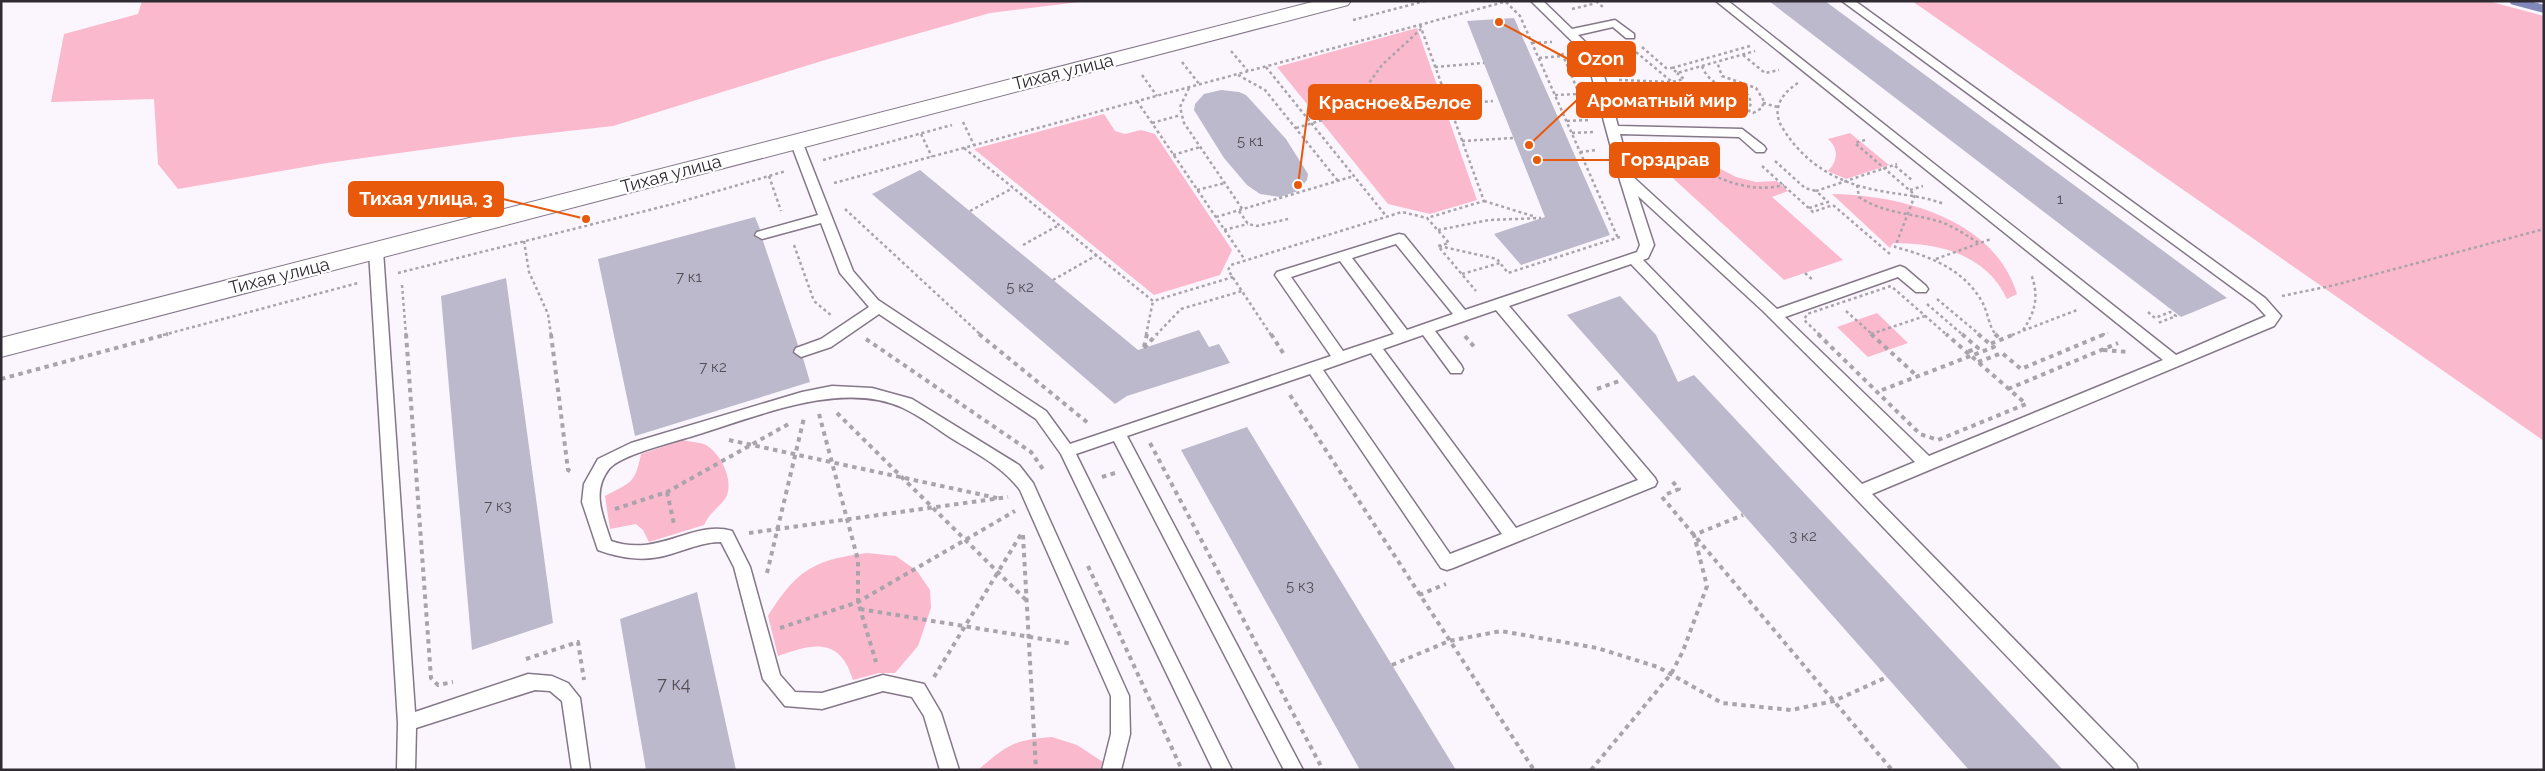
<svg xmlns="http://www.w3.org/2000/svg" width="2545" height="771" viewBox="0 0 2545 771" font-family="Raleway,sans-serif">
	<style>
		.green { fill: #fbb9cd }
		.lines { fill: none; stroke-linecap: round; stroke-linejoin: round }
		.stream { stroke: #8089ba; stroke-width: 8 }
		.building { fill: #bdb9cc }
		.lane-casing { stroke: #847888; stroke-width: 3 }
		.street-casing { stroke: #847888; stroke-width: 2 }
		.path-far1 { stroke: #a9a4ab; stroke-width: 2.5; stroke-dasharray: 3 3; stroke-linecap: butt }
		.path { stroke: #a9a4ab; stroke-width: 4; stroke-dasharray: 4.5 4.5; stroke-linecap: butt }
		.lane { fill: #fff; fill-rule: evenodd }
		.street { fill: #fff; fill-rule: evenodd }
		.labels { text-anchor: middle; stroke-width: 4.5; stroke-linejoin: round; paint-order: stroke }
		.number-label { font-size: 15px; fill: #534e58 }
		.street-label { font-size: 18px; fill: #302b32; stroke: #fff }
		.near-number-label { font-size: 18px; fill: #534e58 }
		.leader { fill: none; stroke: #e8590c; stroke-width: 2 }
		.callout-dot { fill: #e8590c; stroke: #fff; stroke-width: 2 }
		.callout { fill: #e8590c; stroke: #e8590c; stroke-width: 2 }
		.callout-label { font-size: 19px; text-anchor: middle; font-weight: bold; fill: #fff }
	</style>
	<rect width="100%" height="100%" fill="#fbf5fd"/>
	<g class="green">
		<path d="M142,1H1088L990,13L825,60L613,126L515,137L327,163L178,189L158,164L154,99L51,102L64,34L138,14Z"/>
		<path d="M1912,1H2488L2544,16V441Z"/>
		<path d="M1417,28L1477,200L1430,214L1388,204L1277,67Z"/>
		<path d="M1104,114L1115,131L1125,134L1141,130L1155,134L1232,250L1220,275L1154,295L974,149Z"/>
		<path d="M1850,133L1889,165L1846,179L1828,171C1838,161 1839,149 1828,139Z"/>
		<path d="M1662,160L1711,164L1736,177L1756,182L1777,181L1788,191L1772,197L1843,260L1784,280L1664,170Z"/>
		<path d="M1832,194C1902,195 1994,219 2017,294L2007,299C1986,254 1939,243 1893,243L1890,248Z"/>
		<path d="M1877,313L1908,343L1868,357L1837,327Z"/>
		<path d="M683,440C690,442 700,442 706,445C721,454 733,479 727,495C724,504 710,511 704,525L649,542L643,530L636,524L610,529L605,496C631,482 635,484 641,454Z"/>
		<path d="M867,553L896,556L917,571L930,590L931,608L918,646L895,673H879L853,680C840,637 814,643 778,656L768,616C797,570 813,560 867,553Z"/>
		<path d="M1052,737L1077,745L1103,762L1100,770H978C1007,745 1013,740 1052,737Z"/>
	</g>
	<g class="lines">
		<path class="stream" d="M2514,1L2544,9"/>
	</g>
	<g class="building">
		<path d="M1769,1H1825L2227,298L2181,317Z"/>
		<path d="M1514,18L1610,235L1521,265L1494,234L1545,217L1467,21Z"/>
		<path d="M1221,90L1239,92L1246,95L1286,139L1308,174L1307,180L1298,191L1280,197L1260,194L1247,185L1224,158L1194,110L1195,104L1204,94Z"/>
		<path d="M920,170L1138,350L1199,330L1209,347L1219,344L1230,363L1127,396L1115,404L872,194Z"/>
		<path d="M755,217L760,229L753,235L763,241L798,345L792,352L803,358L810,382L635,436L598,259Z"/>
		<path d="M506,278L553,623L472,650L441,296Z"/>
		<path d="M1620,296L1656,335L1678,382L1694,375L2063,770H1969L1567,315Z"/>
		<path d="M1247,427L1295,506L1456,770H1360L1181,450Z"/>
		<path d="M697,592L736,770H646L620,619Z"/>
	</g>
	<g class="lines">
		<g class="lane-casing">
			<g id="lane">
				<path d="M1531,1H1543L1572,29L1615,20L1634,34V38H1626L1613,27L1578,35L1598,54L1618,126L1742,129L1764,146L1766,149L1764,152H1756L1739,137L1620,134L1631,175L1777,309L1900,266L1905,268L1926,286L1928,289L1926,292H1916L1898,277L1785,317L1929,456L2163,360L1716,1H1728L2176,355L2266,316L2255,304L1842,1H1855L2265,298L2281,316L2274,326L1872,494L2136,764L2138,770H2116L1631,264L1509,306L1655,478L1657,482L1655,486L1453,568L1447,570L1441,568L1310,374L1127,436L1303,770H1284L1114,441L1076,454L1232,770H1213L1061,454L1036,419L879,314L831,347L801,357L794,352L796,348L821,339L869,307L840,273L821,223L762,239L755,235L757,232L818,215L790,141L796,137L802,141L853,271L878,300L1046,411L1070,444L1331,356L1277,278L1275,275L1277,272L1399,234L1404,235L1465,310L1637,252L1640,245L1619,177L1586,55ZM1638,196L1763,311L1915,462L1862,484L1643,260L1648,258L1654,245ZM1396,244L1453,314L1407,330L1352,258ZM1340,261L1394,334L1343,351L1291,277ZM1496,310L1638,480L1516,528L1383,349L1423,335L1451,373H1461L1463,369L1461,365L1435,331ZM1371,353L1502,534L1450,554L1323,370Z"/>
				<path d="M376,246L383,251L415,712L528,674L552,676L568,683L580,698L590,770H572L562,701L550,691L535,690L416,728L415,770H397L398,723L369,251Z"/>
				<path d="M832,386L872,388L912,399L1019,465L1033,483L1129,696L1130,734L1121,770H1102L1111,734V696L1020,490C1002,466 977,454 951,438C936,428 920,416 903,408C841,379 754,418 693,436C674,442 620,455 609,469C591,492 603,516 611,541C658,558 695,519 732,531L750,567L780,675L795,692L822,693L883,675L924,684L941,713L959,770H940L924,716L912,697L883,691L822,709L785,706L763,679L734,567L721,542C703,542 688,549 671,554C646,562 623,559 598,550L582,502L584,484L598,459L631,443L802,392Z"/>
			</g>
		</g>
		<g class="street-casing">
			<path id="street" d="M1316,1H1351L1348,5L1,357V338Z"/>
		</g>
		<g class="path-far1">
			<path d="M1596,1L1604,8"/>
			<path d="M1506,2L1520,16L1618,238"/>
			<path d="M1572,9L1593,4L1591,1"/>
			<path d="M1353,20L1425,1"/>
			<path d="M1420,25L1484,201L1427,218"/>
			<path d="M1532,43L1552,42"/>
			<path d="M1750,46L1672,68L1677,73L1755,51"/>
			<path d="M1642,47L1666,68H1672"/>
			<path d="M1231,51L1248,71"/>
			<path d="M1636,52L1672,82L1683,114"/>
			<path d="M1562,53L1581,98"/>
			<path d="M1743,55L1765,73L1779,70"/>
			<path d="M1539,58L1563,56"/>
			<path d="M1182,62L1200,85"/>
			<path d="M1702,66C1710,87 1729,88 1748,95L1751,102L1749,111L1753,113L1762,108L1764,101L1756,88L1722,76L1717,62"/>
			<path d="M1266,67L1387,217"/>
			<path d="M1435,67L1484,63"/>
			<path d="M1142,75L1157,96"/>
			<path d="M1238,75L1265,90L1338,181"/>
			<path d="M1619,80L1672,82L1684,79L1677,73"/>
			<path d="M1798,83C1782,93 1771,109 1782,127C1804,164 1839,184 1881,191C1902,195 1923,196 1944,204"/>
			<path d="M1189,88L1180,107L1184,123L1243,210"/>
			<path d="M1555,95L1579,94"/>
			<path d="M1137,101L1245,260"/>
			<path d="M1763,103L1777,107"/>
			<path d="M1449,105L1493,101"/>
			<path d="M1567,121L1589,120"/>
			<path d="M963,122L974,145"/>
			<path d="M1152,123L1181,115"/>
			<path d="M1296,128L1333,117L1353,105L1382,65L1421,29"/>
			<path d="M1572,133L1594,132"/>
			<path d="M921,134L932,157"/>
			<path d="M1865,140L1855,143L1915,195L1895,247C1929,256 1963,269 1981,300C1988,311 1988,325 1996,335"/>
			<path d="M1462,141L1513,138"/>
			<path d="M964,148L1153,301L1233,277"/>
			<path d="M1693,149L1699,169C1727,182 1753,193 1784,185"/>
			<path d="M1580,152L1597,150"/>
			<path d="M1173,155L1200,147"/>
			<path d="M823,160L952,125"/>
			<path d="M1775,161L1805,188L1816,191"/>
			<path d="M1762,166L1813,212L1833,205L1891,255"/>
			<path d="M1895,166L1912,180"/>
			<path d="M769,176L781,211"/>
			<path d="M834,183L1508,1"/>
			<path d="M1857,185L1859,197C1884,214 1913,213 1941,222C1955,227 1967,236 1979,243"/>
			<path d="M1197,190L1225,183"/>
			<path d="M1910,190L1923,186"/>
			<path d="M1484,201L1536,217"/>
			<path d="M1809,208L1828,202L1816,191L1897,164"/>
			<path d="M845,209L981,335"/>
			<path d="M970,211L1013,188"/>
			<path d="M1239,211L1248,224L1257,226L1288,219"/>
			<path d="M1216,217L1354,176"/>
			<path d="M1224,230L1248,224"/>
			<path d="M1438,230L1489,220L1541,218"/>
			<path d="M524,241L529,272L548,314L551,335"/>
			<path d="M794,245L814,301L832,316"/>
			<path d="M1023,245L1059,225"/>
			<path d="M1439,246L1497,259L1508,273L1620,237"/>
			<path d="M1936,259L1991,239"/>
			<path d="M398,273L673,204L786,171"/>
			<path d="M1805,273L1814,281"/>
			<path d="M1462,274L1500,263"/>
			<path d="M1053,280L1097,255"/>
			<path d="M402,285L406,335"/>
			<path d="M2282,296L2335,285L2544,229"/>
			<path d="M1937,299L1980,335"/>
			<path d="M1927,304L1963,335"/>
			<path d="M1846,311L1873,335"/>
			<path d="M2148,312L2155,318L2170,312L2176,316L2158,323"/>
			<path d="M2023,330C2036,311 2039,295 2031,274"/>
			<path d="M1871,334L1925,316"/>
			<path d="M163,335L358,283"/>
			<path d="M1146,335L1153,301"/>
			<path d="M1156,335L1181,309L1242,291"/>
			<path d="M1271,335L1228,270L1231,265L1402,212L1427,218L1449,243L1438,246L1476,291"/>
			<path d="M1820,335L1804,320L1807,314L1891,286L1947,335"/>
			<path d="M2012,335L2077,310"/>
			<path d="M2102,335L2108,333"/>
		</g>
		<g class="path">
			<path d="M406,334L431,678L438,685L453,682"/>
			<path d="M551,334L568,470L574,473"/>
			<path d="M979,334L1088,423"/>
			<path d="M1271,334L1285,356"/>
			<path d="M1818,334L1920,434L1938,440L2026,404L1946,334"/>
			<path d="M1871,334L1917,376"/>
			<path d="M1962,334L1978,348L1967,352"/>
			<path d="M1978,334L1990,344"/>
			<path d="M1995,334L2000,339"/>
			<path d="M1465,336L1476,349"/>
			<path d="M866,339L1031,452L1045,472"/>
			<path d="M1144,347L1147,334"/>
			<path d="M1144,348L1157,334"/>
			<path d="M2103,350L2129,352"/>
			<path d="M1978,362L2002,353L2021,369L2105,334"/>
			<path d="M1,379L168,334"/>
			<path d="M1597,389L1619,381"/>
			<path d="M2008,389L2118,343"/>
			<path d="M1882,390L1994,347L1990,344L2015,334"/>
			<path d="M1290,395L1534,770"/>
			<path d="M837,413L1027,601"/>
			<path d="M819,414L858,560V602L876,662"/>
			<path d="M729,440L997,498"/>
			<path d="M1150,443L1323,770"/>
			<path d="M1102,477L1115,473"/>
			<path d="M667,492L674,524"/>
			<path d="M1667,494L1679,489L1670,479"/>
			<path d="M1662,497L1892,770"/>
			<path d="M615,509L667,492L792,422"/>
			<path d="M749,533L1008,497"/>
			<path d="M1023,535L1036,770"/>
			<path d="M1088,566L1182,770"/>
			<path d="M767,573L804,418"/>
			<path d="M1419,595L1446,584"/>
			<path d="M860,609L1073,644"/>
			<path d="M780,628L858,602L1015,511"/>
			<path d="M526,659L578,642L584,680"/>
			<path d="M1392,665L1449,641L1501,631L1597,648L1658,667L1722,703L1791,710L1834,701L1887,677"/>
			<path d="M934,677L1023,531"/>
			<path d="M1591,770L1671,674L1683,651L1707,586L1694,535L1743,515"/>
		</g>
		<use href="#lane" class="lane"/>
		<use href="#street" class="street"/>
	</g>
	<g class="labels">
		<g class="number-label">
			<text x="1250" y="146">5 к1</text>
			<text x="2060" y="204">1</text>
			<text x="689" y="282">7 к1</text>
			<text x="1020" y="292">5 к2</text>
			<text x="713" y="372">7 к2</text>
			<text x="498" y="511">7 к3</text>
			<text x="1803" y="541">3 к2</text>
			<text x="1300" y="591">5 к3</text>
		</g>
		<g class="street-label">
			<text transform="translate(1063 72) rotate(-14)" y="6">Тихая улица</text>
			<text transform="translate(671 174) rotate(-15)" y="6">Тихая улица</text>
			<text transform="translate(279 276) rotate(-14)" y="6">Тихая улица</text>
		</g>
		<g class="near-number-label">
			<text x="674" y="690">7 к4</text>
		</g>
	</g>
	<path class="leader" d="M1499 22L1568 59M1529 145L1577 100M1298 185L1309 102M1537 160L1610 160M586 219L503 199"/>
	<g class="callout-dot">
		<circle cx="1499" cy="22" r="5"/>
		<circle cx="1529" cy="145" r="5"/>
		<circle cx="1298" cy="185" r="5"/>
		<circle cx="1537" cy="160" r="5"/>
		<circle cx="586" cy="219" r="5"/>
	</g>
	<g class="callout">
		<rect x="1568" y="42" width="67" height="34" rx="5"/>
		<rect x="1577" y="83" width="170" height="34" rx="5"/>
		<rect x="1309" y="85" width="172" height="34" rx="5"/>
		<rect x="1610" y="143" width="109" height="34" rx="5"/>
		<rect x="349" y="182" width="154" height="34" rx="5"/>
	</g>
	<g class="callout-label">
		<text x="1601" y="65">Ozon</text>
		<text x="1662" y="107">Ароматный мир</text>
		<text x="1395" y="109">Красное&amp;Белое</text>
		<text x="1665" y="166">Горздрав</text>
		<text x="426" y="205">Тихая улица, 3</text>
	</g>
	<rect width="2545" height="771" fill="none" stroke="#302b32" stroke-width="5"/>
</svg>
